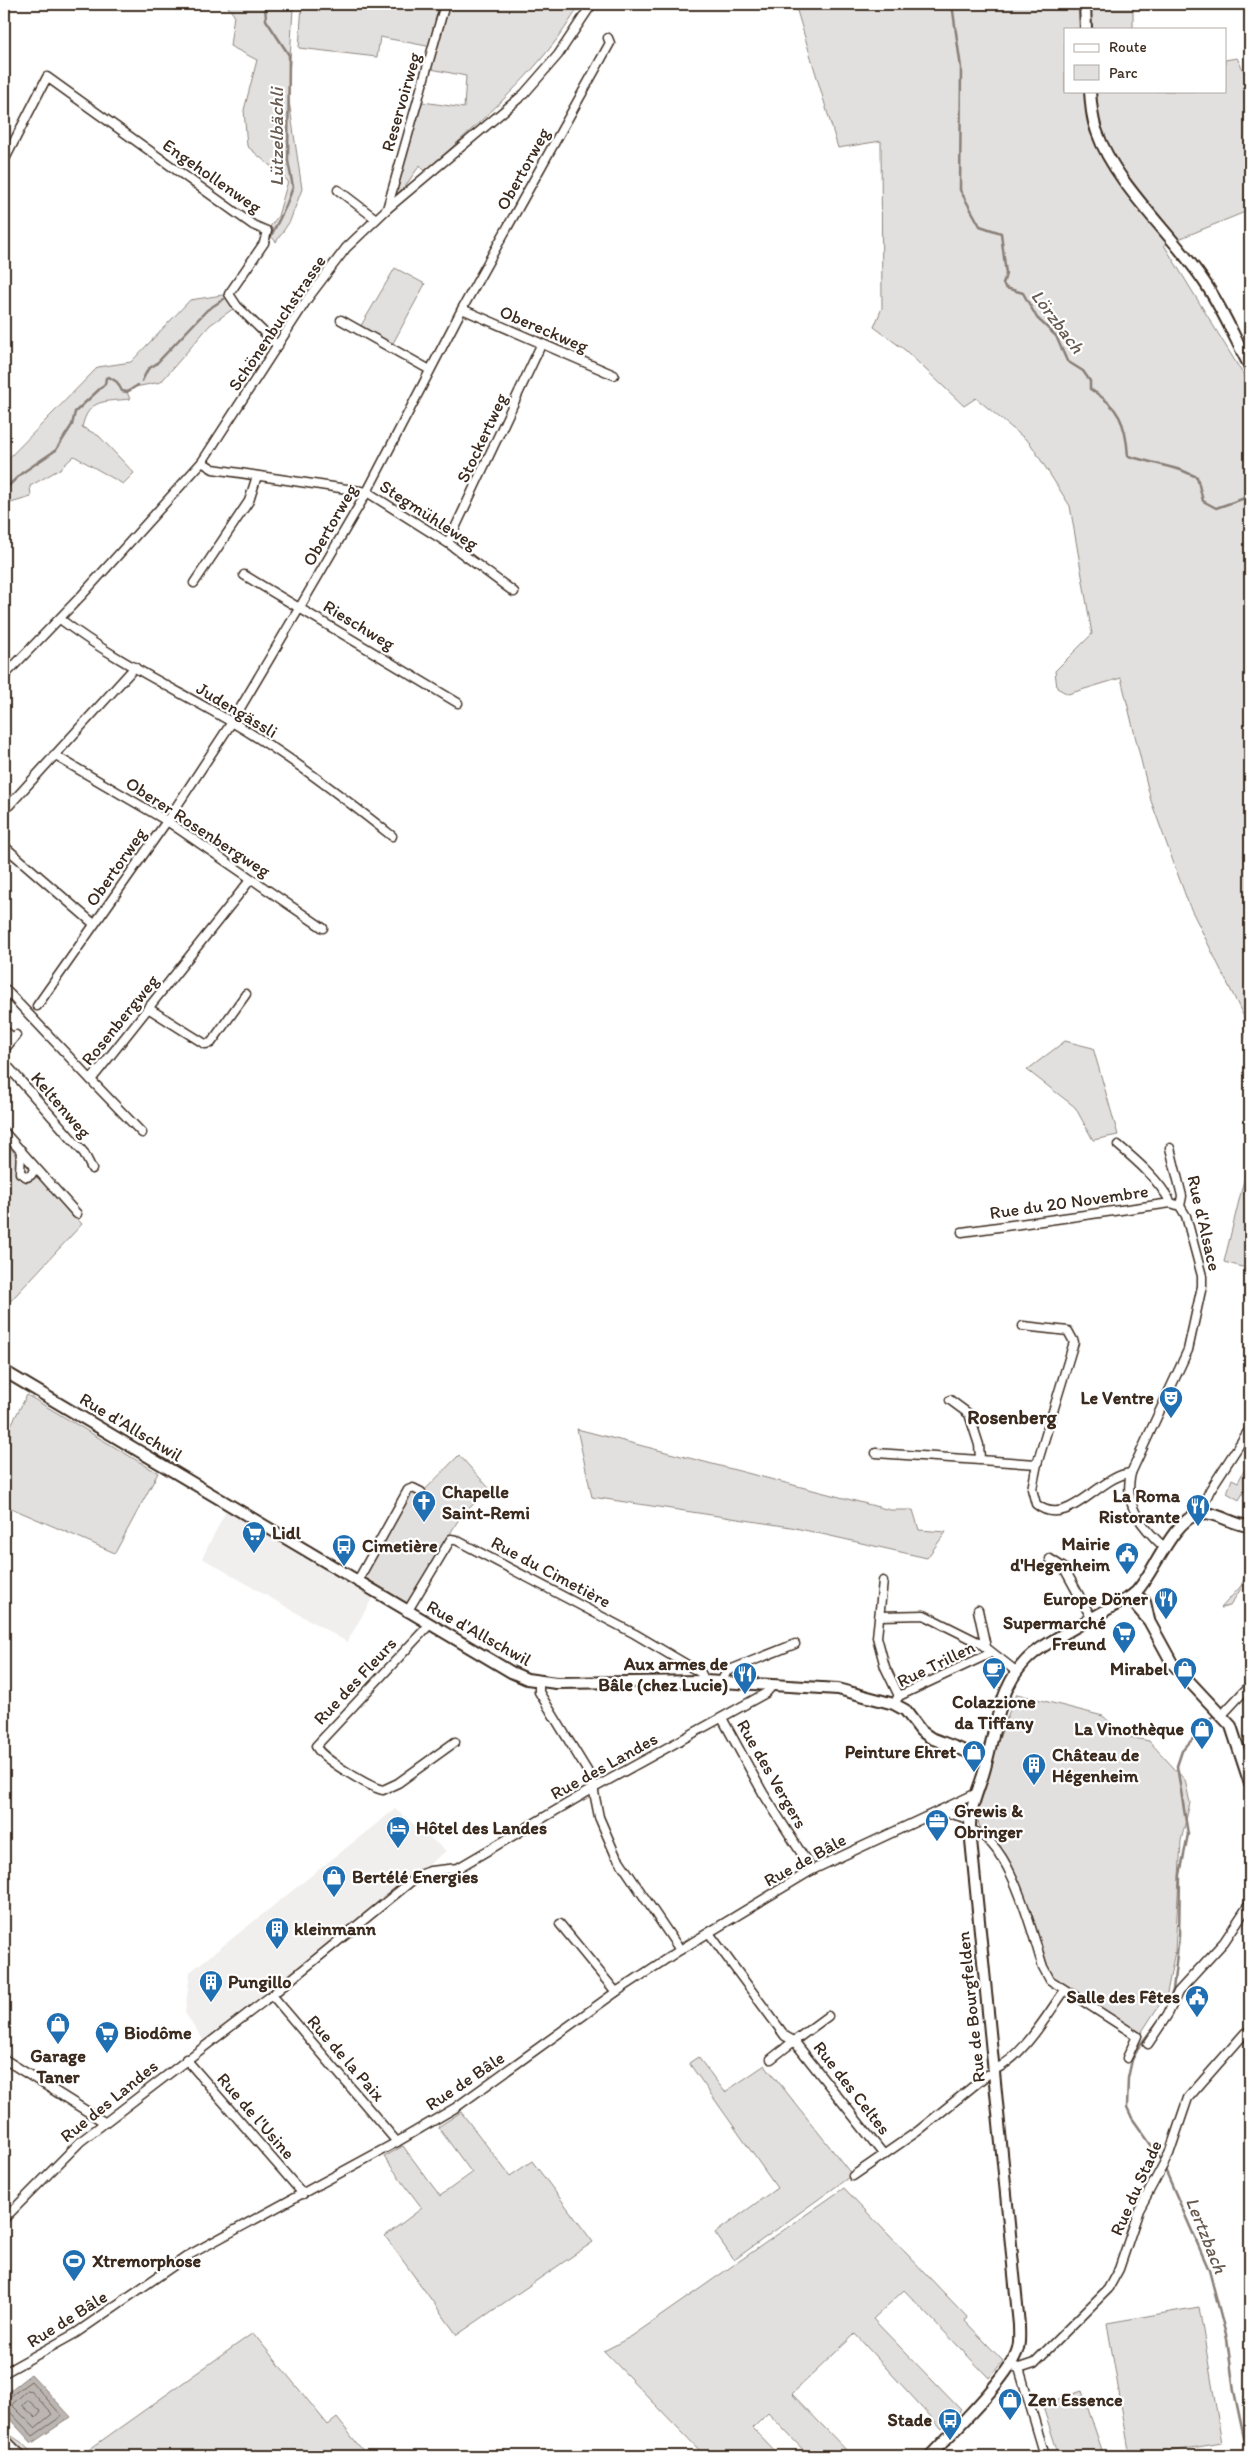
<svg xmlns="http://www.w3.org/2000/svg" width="1254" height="2460" viewBox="0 0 1254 2460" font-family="Itim,sans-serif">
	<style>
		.built { fill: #f1efee }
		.green { fill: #e2e0de; stroke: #8e857e }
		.water { fill: #bcb6b3; stroke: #887e77 }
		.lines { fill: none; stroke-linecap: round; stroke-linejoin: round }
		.shore { stroke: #6f625a; stroke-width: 1 }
		.stream { stroke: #887e77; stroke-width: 2.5 }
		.minor-casing { stroke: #3b2a1e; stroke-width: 11 }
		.major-casing { stroke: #3b2a1e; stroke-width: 14 }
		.minor { stroke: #fff; stroke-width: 8 }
		.major { stroke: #fff; stroke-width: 10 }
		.labels { text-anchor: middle; stroke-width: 4.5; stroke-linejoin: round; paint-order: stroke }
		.street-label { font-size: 18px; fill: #3b2a1e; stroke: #fff }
		.poi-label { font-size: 18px; font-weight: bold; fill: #3b2a1e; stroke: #fff; text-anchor: start }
		.water-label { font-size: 19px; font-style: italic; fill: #685b52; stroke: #fff }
		.quarter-label { font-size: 20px; font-weight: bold; fill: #3b2a1e; stroke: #fff }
	</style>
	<rect width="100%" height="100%" fill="#fff"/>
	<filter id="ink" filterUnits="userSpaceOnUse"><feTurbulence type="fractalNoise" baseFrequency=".02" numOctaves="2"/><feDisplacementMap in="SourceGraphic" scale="10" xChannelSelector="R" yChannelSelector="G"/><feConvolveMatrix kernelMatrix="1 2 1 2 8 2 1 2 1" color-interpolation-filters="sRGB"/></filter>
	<g filter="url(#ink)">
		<g class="built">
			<path d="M226,1511L373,1597L347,1642L202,1558Z"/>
			<path d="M395,1809L446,1851L204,2041L185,2013L190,1972Z"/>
		</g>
		<g class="green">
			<path d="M226,4H288L293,8L288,94L302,189L290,221L276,242L267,231L278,216L288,181L247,146L244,110L257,60L230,46L234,15Z"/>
			<path d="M302,4H408L443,9L445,4H580C542,71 481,120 425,172L420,165L406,185L394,197L416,101L464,108L466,76L426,68L432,47L380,37L377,57L299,48Z"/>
			<path d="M795,4H1133V29H1065V91H1225V60L1237,58L1250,83V210L1164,245L1246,379L1250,378V1069L1244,1017L1189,905L1151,801L1121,678L1068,694L1057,688L1055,671L1092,634L1070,506L1030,443L976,398L964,406L905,350L874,327L882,308L881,141L838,148Z"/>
			<path d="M395,268L425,284L392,345L359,329Z"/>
			<path d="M229,294L237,306L210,325L161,382L135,387L127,392L130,399C104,402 89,398 82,427L99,436L134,473L123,484L74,456L60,469L30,486L31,497L4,505V463L98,367L131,362L190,300Z"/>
			<path d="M1065,1041L1093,1048L1118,1135L1093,1140L1075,1107L1027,1070Z"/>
			<path d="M4,1137L16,1156L17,1174L27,1179L37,1177L40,1178L82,1224L4,1308Z"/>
			<path d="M1250,1155V1269L1224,1262Z"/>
			<path d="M27,1395L158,1473L115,1553L4,1505V1438Z"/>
			<path d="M577,1429L890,1510H913L919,1530L946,1532L927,1558L791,1527L592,1497Z"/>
			<path d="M459,1455L489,1488L459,1519L407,1604L364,1577L411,1491L421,1494Z"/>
			<path d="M1245,1469L1250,1472V1481L1239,1500L1227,1493L1232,1479L1238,1482Z"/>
			<path d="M1250,1565V1581L1247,1579L1230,1606L1221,1608L1241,1586Z"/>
			<path d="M1017,1694L1103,1716L1125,1736L1149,1741L1185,1780L1190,1803L1181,1841L1175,1951L1167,1993L1141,2033L1053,1980L1047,1972C1036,1935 1028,1895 1007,1861C1000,1849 984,1838 979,1825C972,1807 1007,1714 1017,1694Z"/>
			<path d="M698,2057L725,2092L765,2065L852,2175L734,2260L715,2233L777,2188L689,2063Z"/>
			<path d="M461,2112L510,2176L532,2161L593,2242L457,2335L385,2236L422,2208L384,2157L403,2146L440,2196L472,2173L438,2127Z"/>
			<path d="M844,2188L967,2317L965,2321L1003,2361L989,2378L904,2290L873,2319L961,2410L942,2429L855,2334L792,2394L852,2456H809L768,2413L753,2428L780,2456H705L604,2351L632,2336Z"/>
			<path d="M1199,2307L1222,2443L1142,2456H1130L1107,2323Z"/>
			<path d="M253,2333L328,2425L337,2418L367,2456H80Z"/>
			<path d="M1082,2391L1104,2456H1059L1042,2404Z"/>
			<path d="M7,2433L21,2442L35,2456H11Z"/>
		</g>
		<path class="water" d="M31,2374L71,2417L32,2443L4,2413V2395Z"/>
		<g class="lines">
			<g class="shore">
				<path d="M28,2390L31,2391L52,2414L35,2428L12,2405Z"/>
				<path d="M4,2398H8L31,2381L62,2416L33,2436L9,2411L4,2410"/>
				<path d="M28,2400L41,2412L36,2418L23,2406Z"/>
			</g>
			<g class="stream">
				<path d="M265,4L266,20L289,55L288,161L293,187L286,206L267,244"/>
				<path d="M952,4L961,68L960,190L980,226L1001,233L1006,274L1003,284L1006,288L1023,293L1037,318L1056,336L1067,361L1083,371L1090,381V389C1119,406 1126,424 1128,456L1181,470L1197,477L1203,501L1216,508L1245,498L1250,503"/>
				<path d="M142,381L148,369L156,364L207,310L224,299"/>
				<path d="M4,490L22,473L56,450L72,425L75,412L105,384L106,378L109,377L117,382L122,391L127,392L138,385"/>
				<path d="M1163,2162L1132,2118L1127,2107L1128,2078L1132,2060L1140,2045L1166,2011L1173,1990L1179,1936L1180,1875L1188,1834L1177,1766L1182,1751L1213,1716"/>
				<path d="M1164,2167L1209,2270L1227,2339L1234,2391L1244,2438L1250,2445"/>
			</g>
			<g class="minor-casing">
				<g id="minor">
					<path d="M4,161L47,77L253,225L267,231L264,243L229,294L237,306L278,346"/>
					<path d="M338,190L376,219"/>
					<path d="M387,209L445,4"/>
					<path d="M462,309L614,375"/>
					<path d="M341,320L430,370"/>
					<path d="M202,462L213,469L367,492L448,543L514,592"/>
					<path d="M448,543L541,345"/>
					<path d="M244,575L458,703"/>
					<path d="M194,583L249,501L257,476"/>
					<path d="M60,619C112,659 173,688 230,721C287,754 340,795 392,836"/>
					<path d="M4,676L82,595L202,462L308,298L346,248L387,209L524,94L558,55L592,4"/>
					<path d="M54,755L167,821L323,928"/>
					<path d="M4,811L135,667"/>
					<path d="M4,846L94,924"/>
					<path d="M4,988L91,1080L251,879"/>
					<path d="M37,1006L167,821L232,722L300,607L367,492L462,309L610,43L608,38"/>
					<path d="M148,1008L205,1044L211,1043L246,994"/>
					<path d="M4,1030L13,1038"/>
					<path d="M4,1050L16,1035"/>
					<path d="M4,1062L84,1153L92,1169"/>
					<path d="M91,1080L142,1133"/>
					<path d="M4,1132L77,1214"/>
					<path d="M1118,1145C1137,1161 1159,1180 1171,1203"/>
					<path d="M21,1150L20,1173L27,1177L31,1175L35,1168"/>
					<path d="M962,1232L1171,1203L1180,1206"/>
					<path d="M1023,1326L1068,1331L1074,1342L1037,1464L1032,1489L1036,1504C1068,1531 1099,1475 1131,1473"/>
					<path d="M950,1400L969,1414L979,1445L980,1458"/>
					<path d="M876,1453L1037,1464"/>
					<path d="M1199,1514L1210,1490L1247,1433"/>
					<path d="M1165,1548C1142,1527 1123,1505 1131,1473L1188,1350L1202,1286V1276L1186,1216L1180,1206L1182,1196L1170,1148"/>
					<path d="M1050,1559L1064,1568L1092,1619"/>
					<path d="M883,1581L877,1637L885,1667L899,1696"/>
					<path d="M357,1582L408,1490L413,1488L421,1492"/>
					<path d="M978,1610L986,1647"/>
					<path d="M407,1612L451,1539L456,1540L635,1634L701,1673L705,1681"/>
					<path d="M880,1616L924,1615L980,1643L1017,1672"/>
					<path d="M430,1624L316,1746C319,1757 371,1788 383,1790L398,1783L455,1742"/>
					<path d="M539,1682V1692L591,1777L599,1817L615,1854L680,1950"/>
					<path d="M721,1682L727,1671L795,1644"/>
					<path d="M897,1699L899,1696L991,1653"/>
					<path d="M1222,1715L1250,1685"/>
					<path d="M722,1718L763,1793L812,1870"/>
					<path d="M941,1811L969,1819"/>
					<path d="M970,1830C1010,1838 1032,1933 1043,1967L1050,1980L1137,2036L1127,2058"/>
					<path d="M560,1924L616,1992"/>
					<path d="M709,1933L785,2036L794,2041L828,2016"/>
					<path d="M272,1995L397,2142"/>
					<path d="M1148,2044L1168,2014L1178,1992L1224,1942L1250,1903"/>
					<path d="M4,2059L104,2122"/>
					<path d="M186,2059L303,2194"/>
					<path d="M771,2059L794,2041L884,2155"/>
					<path d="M994,2070C1023,2057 1047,2015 1065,1990"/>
					<path d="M853,2176L918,2131L987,2075L994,2073"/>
					<path d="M4,2219L81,2141L272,1995L419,1875L430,1871L458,1868L594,1788L766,1693L772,1686"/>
					<path d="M1015,2367L1019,2368L1045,2456"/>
					<path d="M1019,2368L1034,2363L1108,2289L1119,2269L1139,2210L1169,2154L1188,2098L1245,2033L1250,2032"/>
					<path d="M4,2373L76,2333L189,2255L397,2142L455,2108L616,1992L680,1950L812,1870L975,1794"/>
					<path d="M4,2438L22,2456"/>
				</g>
			</g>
			<g class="major-casing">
				<g id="major">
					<path d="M1085,4L1086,29"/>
					<path d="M1090,91C1091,105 1092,119 1097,132C1115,184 1172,234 1203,280C1222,307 1235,339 1250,367"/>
					<path d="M4,1371L511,1672L527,1679L556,1683L705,1681L838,1689L894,1704L905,1710L921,1731L931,1738L973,1754L987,1757"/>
					<path d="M1134,1594L1137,1607L1149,1621L1172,1663L1231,1726L1250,1784"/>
					<path d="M1134,1594L1145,1602L1149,1620"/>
					<path d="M930,2456C951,2433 1012,2375 1018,2348C1020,2341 1019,2332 1019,2325L970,1830C969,1810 977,1794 983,1775C997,1730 997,1677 1041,1648C1063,1633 1087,1621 1110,1608C1118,1603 1129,1599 1136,1592C1153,1575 1173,1519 1199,1514C1215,1510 1234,1526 1250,1526"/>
				</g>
			</g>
			<use href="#minor" class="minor"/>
			<use href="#major" class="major"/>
		</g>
	</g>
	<defs>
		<g id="theatre-pin" transform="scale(1.25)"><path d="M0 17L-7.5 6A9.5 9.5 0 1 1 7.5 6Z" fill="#1f6fb2" stroke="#fff"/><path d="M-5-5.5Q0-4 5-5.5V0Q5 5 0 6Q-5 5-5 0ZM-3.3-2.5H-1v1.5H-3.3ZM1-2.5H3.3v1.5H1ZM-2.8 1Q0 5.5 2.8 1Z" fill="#fff"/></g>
		<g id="church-pin" transform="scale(1.25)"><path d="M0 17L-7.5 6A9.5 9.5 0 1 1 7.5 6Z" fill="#1f6fb2" stroke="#fff"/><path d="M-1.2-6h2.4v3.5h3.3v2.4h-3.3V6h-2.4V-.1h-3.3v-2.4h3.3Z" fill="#fff"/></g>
		<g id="restaurant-pin" transform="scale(1.25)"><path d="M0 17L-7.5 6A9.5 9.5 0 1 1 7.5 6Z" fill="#1f6fb2" stroke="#fff"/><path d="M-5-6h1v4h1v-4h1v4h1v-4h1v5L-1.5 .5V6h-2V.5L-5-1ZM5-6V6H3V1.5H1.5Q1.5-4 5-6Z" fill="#fff"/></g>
		<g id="supermarket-pin" transform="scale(1.25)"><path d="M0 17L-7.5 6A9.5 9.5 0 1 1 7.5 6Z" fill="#1f6fb2" stroke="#fff"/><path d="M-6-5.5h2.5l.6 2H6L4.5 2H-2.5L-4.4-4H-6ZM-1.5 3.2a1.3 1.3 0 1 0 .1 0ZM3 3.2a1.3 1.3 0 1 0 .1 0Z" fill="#fff"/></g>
		<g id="bus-pin" transform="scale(1.25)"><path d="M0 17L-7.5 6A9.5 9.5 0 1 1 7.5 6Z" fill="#1f6fb2" stroke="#fff"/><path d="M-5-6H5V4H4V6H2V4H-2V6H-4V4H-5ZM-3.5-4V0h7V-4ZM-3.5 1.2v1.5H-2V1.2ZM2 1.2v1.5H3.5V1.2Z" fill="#fff"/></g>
		<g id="civic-pin" transform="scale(1.25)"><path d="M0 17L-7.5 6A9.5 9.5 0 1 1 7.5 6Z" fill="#1f6fb2" stroke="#fff"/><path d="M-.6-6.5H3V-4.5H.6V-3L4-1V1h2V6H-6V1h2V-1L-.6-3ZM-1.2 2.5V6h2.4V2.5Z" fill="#fff"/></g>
		<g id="cafe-pin" transform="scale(1.25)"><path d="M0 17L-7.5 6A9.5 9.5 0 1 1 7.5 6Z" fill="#1f6fb2" stroke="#fff"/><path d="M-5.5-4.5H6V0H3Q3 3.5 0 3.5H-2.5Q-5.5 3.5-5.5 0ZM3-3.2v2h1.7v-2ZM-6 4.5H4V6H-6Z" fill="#fff"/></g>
		<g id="shop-pin" transform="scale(1.25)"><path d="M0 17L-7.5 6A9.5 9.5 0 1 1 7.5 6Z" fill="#1f6fb2" stroke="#fff"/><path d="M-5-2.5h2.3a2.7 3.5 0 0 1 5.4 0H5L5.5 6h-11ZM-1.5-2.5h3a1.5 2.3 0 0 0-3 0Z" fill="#fff"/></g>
		<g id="building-pin" transform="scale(1.25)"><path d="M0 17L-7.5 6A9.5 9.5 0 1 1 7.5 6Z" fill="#1f6fb2" stroke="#fff"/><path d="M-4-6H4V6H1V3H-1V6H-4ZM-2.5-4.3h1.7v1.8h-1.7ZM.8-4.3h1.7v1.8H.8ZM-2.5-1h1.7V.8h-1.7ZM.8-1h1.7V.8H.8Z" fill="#fff"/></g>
		<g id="office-pin" transform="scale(1.25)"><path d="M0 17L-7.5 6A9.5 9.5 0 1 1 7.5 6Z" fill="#1f6fb2" stroke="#fff"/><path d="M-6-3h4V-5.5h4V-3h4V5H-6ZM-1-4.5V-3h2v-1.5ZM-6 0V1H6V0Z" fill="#fff"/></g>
		<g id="hotel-pin" transform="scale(1.25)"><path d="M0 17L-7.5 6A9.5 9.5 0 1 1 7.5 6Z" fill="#1f6fb2" stroke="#fff"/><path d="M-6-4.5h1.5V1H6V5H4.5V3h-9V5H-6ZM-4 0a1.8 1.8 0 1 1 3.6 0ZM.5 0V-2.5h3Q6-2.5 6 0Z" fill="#fff"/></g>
		<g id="stadium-pin" transform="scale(1.25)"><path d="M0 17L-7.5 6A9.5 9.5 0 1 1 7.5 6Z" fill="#1f6fb2" stroke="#fff"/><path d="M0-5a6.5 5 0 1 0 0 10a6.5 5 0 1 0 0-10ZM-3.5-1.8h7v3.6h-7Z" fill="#fff"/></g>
	</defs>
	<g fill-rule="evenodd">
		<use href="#theatre-pin" x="1171" y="1398"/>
		<use href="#church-pin" x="424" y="1502"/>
		<use href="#restaurant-pin" x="1198" y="1506"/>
		<use href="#supermarket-pin" x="254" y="1533"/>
		<use href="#bus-pin" x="344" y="1546"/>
		<use href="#civic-pin" x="1127" y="1554"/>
		<use href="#restaurant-pin" x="1166" y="1599"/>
		<use href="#supermarket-pin" x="1124" y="1633"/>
		<use href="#cafe-pin" x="994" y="1669"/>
		<use href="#shop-pin" x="1185" y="1669"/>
		<use href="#restaurant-pin" x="745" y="1674"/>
		<use href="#shop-pin" x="1202" y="1729"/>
		<use href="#shop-pin" x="974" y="1752"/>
		<use href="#building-pin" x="1034" y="1765"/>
		<use href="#office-pin" x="937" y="1821"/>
		<use href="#hotel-pin" x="398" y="1828"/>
		<use href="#shop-pin" x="334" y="1877"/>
		<use href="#building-pin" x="277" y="1929"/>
		<use href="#building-pin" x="211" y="1982"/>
		<use href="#civic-pin" x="1197" y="1997"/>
		<use href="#shop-pin" x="58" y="2024"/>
		<use href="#supermarket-pin" x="107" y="2033"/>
		<use href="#stadium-pin" x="74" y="2261"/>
		<use href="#shop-pin" x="1010" y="2400"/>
		<use href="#bus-pin" x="950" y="2420"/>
	</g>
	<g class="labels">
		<g class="street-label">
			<text transform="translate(401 102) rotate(-74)" y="6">Reservoirweg</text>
			<text transform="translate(523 169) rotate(-61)" y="6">Obertorweg</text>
			<text transform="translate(212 176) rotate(35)" y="6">Engehollenweg</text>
			<text transform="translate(277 323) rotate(-56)" y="6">Schönenbuchstrasse</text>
			<text transform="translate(544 329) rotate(23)" y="6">Obereckweg</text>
			<text transform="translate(482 438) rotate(-65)" y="6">Stockertweg</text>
			<text transform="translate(429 515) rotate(33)" y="6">Stegmühleweg</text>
			<text transform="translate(330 525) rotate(-60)" y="6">Obertorweg</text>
			<text transform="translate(359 625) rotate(31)" y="6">Rieschweg</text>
			<text transform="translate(237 710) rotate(31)" y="6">Judengässli</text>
			<text transform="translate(198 827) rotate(33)" y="6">Oberer Rosenbergweg</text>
			<text transform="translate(116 867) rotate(-55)" y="6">Obertorweg</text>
			<text transform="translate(120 1020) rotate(-51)" y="6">Rosenbergweg</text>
			<text transform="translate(61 1105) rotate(49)" y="6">Keltenweg</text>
			<text transform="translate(1069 1202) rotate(-8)" y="6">Rue du 20 Novembre</text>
			<text transform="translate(1204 1223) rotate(77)" y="6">Rue d'Alsace</text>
			<text transform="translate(131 1427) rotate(31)" y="6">Rue d'Allschwil</text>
			<text transform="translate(551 1572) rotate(28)" y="6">Rue du Cimetière</text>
			<text transform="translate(479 1633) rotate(29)" y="6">Rue d'Allschwil</text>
			<text transform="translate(936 1664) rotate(-26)" y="6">Rue Trillen</text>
			<text transform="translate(355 1681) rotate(-47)" y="6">Rue des Fleurs</text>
			<text transform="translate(604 1766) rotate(-29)" y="6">Rue des Landes</text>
			<text transform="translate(772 1774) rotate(60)" y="6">Rue des Vergers</text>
			<text transform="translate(805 1860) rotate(-29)" y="6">Rue de Bâle</text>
			<text transform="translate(971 2007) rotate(-96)" y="6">Rue de Bourgfelden</text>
			<text transform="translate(346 2058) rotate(49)" y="6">Rue de la Paix</text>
			<text transform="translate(465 2081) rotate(-34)" y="6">Rue de Bâle</text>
			<text transform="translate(852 2088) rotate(52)" y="6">Rue des Celtes</text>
			<text transform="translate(109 2101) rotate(-39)" y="6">Rue des Landes</text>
			<text transform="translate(256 2116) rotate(49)" y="6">Rue de l'Usine</text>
			<text transform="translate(1136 2188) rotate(-66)" y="6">Rue du Stade</text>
			<text transform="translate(67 2319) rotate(-32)" y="6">Rue de Bâle</text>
		</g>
		<g class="poi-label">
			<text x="1154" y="1404" text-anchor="end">Le Ventre</text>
			<text x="442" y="1498">Chapelle<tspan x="442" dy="21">Saint-Remi</tspan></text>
			<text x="1180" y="1502" text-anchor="end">La Roma<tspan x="1180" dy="21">Ristorante</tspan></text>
			<text x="272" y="1539">Lidl</text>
			<text x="1110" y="1550" text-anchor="end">Mairie<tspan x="1110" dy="21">d'Hegenheim</tspan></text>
			<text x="362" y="1552">Cimetière</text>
			<text x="1148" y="1605" text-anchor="end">Europe Döner</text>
			<text x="1106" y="1629" text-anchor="end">Supermarché<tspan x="1106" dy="21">Freund</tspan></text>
			<text x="728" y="1670" text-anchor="end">Aux armes de<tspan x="728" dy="21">Bâle (chez Lucie)</tspan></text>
			<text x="1168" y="1675" text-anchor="end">Mirabel</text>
			<text x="994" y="1708" text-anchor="middle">Colazzione<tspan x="994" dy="21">da Tiffany</tspan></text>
			<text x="1184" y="1735" text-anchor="end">La Vinothèque</text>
			<text x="956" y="1758" text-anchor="end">Peinture Ehret</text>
			<text x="1052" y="1761">Château de<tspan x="1052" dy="21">Hégenheim</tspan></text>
			<text x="954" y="1817">Grewis &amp;<tspan x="954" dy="21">Obringer</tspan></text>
			<text x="416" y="1834">Hôtel des Landes</text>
			<text x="352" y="1883">Bertélé Energies</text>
			<text x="294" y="1935">kleinmann</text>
			<text x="228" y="1988">Pungillo</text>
			<text x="1180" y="2003" text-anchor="end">Salle des Fêtes</text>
			<text x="124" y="2039">Biodôme</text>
			<text x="58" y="2062" text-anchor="middle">Garage<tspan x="58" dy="21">Taner</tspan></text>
			<text x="92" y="2267">Xtremorphose</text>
			<text x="1028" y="2406">Zen Essence</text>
			<text x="932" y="2426" text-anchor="end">Stade</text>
		</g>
		<g class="water-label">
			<text transform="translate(276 137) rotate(-90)" y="7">Lützelbächli</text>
			<text transform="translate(1058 321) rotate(53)" y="7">Lörzbach</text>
			<text transform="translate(1207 2235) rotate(68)" y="7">Lertzbach</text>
		</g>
		<g class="quarter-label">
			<text x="1012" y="1424">Rosenberg</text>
		</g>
	</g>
	<rect width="1254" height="2460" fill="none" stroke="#fff" stroke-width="20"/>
	<rect x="10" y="10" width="1234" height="2440" fill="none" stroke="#3b2a1e" stroke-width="2" filter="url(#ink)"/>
	<rect x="1064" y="28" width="162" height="65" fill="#ffffff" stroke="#b1aaa5"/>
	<rect x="1074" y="44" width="25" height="8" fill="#ffffff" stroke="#b1aaa5"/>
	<text x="1109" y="52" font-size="15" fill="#3b2a1e">Route</text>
	<rect x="1074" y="65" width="25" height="15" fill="#e2e0de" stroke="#b1aaa5"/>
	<text x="1109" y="78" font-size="15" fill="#3b2a1e">Parc</text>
</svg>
